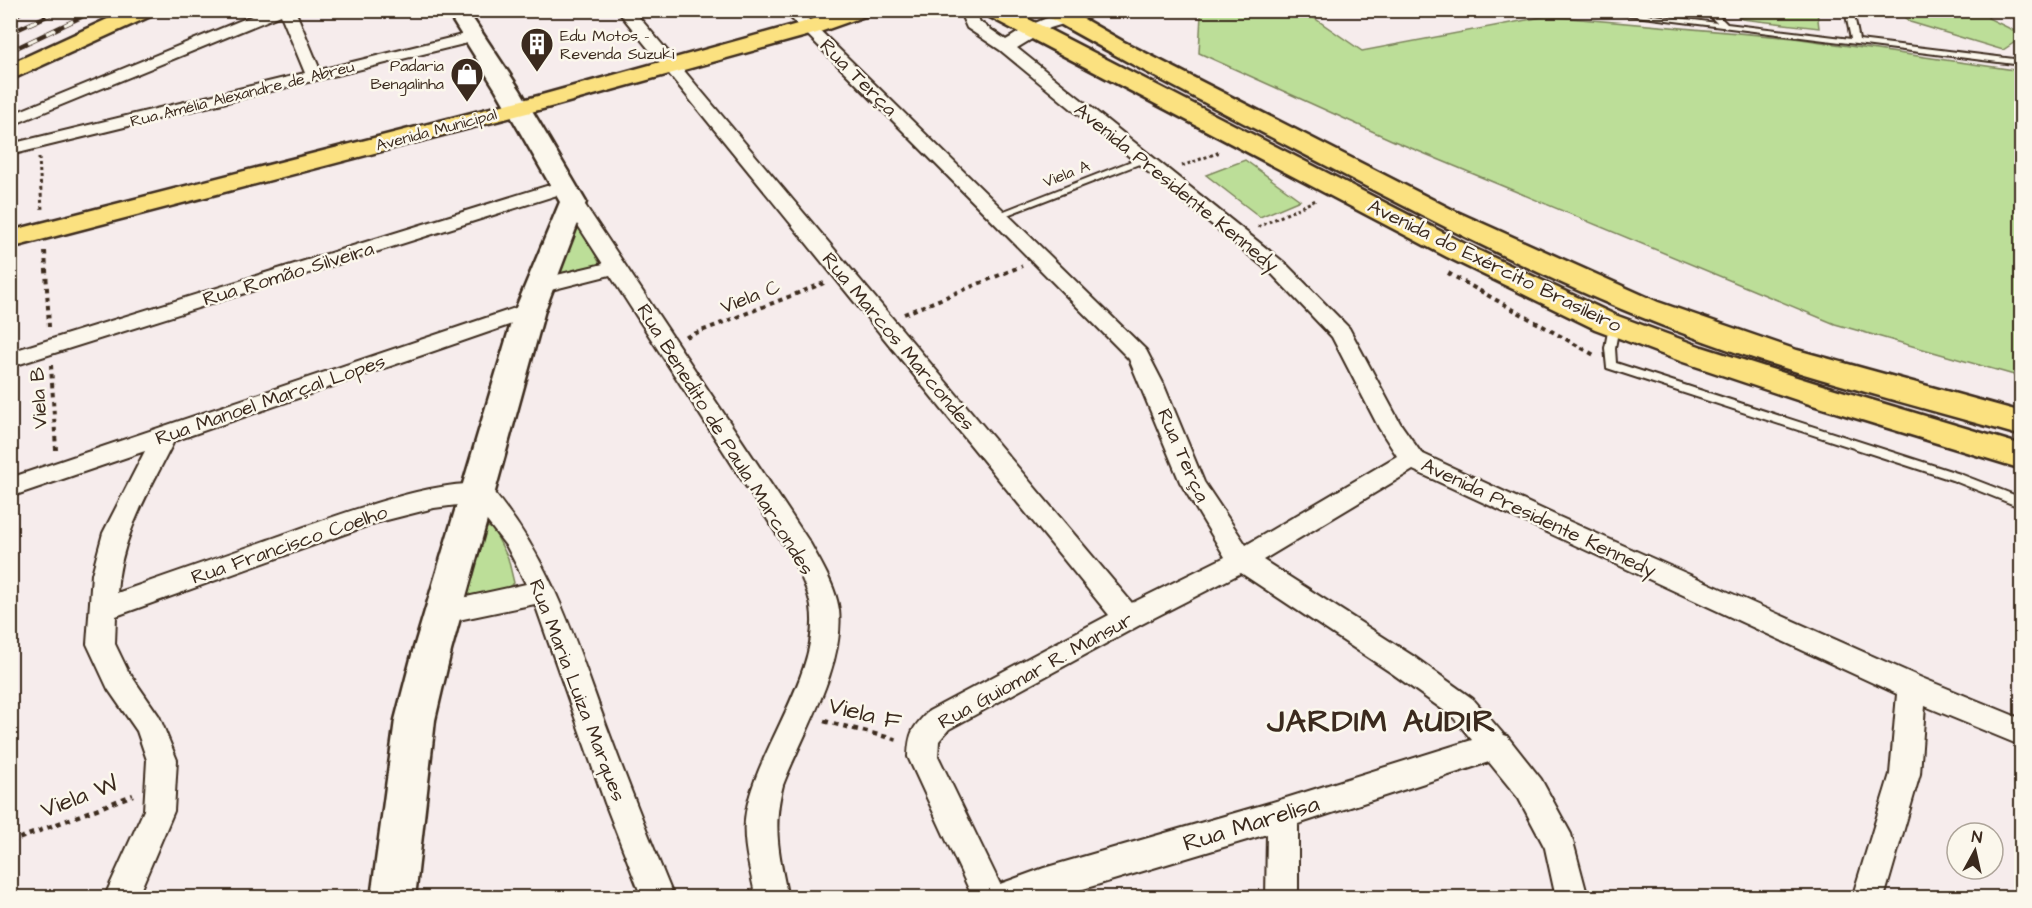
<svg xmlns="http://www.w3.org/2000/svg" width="2032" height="908" viewBox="0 0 2032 908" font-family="'Architects Daughter',sans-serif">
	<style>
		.green { fill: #bcde98; stroke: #7c845b; stroke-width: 1.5 }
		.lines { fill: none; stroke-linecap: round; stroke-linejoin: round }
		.lane-casing { stroke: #3b2a1e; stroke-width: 4 }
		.street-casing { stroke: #3b2a1e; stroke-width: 4 }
		.secondary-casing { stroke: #3b2a1e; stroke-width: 5 }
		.primary-casing { stroke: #3b2a1e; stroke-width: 5 }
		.path-far2 { stroke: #3b2a1e; stroke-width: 3; stroke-dasharray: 3 3; stroke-linecap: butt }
		.path-far1 { stroke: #3b2a1e; stroke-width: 4; stroke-dasharray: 4.5 4.5; stroke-linecap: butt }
		.path { stroke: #3b2a1e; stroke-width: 4.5; stroke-dasharray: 5 5; stroke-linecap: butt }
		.lane { fill: #fbf7ec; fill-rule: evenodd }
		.street { fill: #fbf7ec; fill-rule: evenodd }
		.secondary { fill: #fbf7ec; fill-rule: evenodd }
		.primary { fill: #fbe180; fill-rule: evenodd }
		.rail-casing { stroke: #3b2a1e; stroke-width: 4.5 }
		.rail { stroke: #fbf7ec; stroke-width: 3; stroke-dasharray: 10; stroke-linecap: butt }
		.labels { text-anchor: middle; stroke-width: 5; stroke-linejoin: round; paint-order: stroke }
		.far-poi-label { font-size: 16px; fill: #3b2a1e; stroke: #fbf7ec; text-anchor: start }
		.far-street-label { font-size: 16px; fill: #3b2a1e; stroke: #fbf7ec }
		.street-label { font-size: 20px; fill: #3b2a1e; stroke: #fbf7ec }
		.near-street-label { font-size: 24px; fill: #3b2a1e; stroke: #fbf7ec }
		.near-district-label { font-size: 32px; font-weight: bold; letter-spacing: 1.5px; fill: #3b2a1e; stroke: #fbf7ec }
	</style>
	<rect width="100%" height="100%" fill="#f6ecec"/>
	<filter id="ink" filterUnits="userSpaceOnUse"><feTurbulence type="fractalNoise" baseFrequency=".0167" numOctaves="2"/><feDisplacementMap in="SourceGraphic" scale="12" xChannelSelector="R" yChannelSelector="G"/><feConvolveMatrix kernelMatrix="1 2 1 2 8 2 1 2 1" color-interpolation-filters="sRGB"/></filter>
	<g filter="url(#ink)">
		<g class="green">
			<path d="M1211,10L1304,11L1362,51L1547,16L1794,38L2021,71V377L1835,324L1394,141L1199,53L1201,14Z"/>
			<path d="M1731,11H1817L1819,28L1742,19Z"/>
			<path d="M1897,11H1991L1988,18L2021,34V38L2003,50L1910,22Z"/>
			<path d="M1245,160L1300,200L1260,217L1206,175Z"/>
			<path d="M576,222L581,226L599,262L596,268L568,276L558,272Z"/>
			<path d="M488,527L493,529L508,558L514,583L495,596L464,599L483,532Z"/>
		</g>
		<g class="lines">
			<g class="lane-casing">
				<g id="lane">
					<path d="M1588,10H1615L1717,23L1704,10H1713L1727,24L1851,39L1845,10H1853L1859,40L2022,60V65Z"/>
					<path d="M1144,156L1147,157V161L1002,217H996L994,215Z"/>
					<path d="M1614,322L1619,326L1615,348L1616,363L1960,474L2022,498V508L1952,480L1607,368L1605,348L1609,326Z"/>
				</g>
			</g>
			<g class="street-casing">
				<g id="street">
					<path d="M10,10H25L10,19Z"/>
					<path d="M266,10H295L320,70L474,32L482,37L480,40L10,155V144L305,73L281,15L10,126V115Z"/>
					<path d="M617,10H633L1132,603L1225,557L1180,482L1129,359L783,10H799L1146,350L1163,383L1204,482L1246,545L1397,456L1379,428L1332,337L1272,274L1000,50L967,28L959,10H974L980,22L1006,40C1023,30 1049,11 1070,16L1072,19L1070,22L1050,28L1017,48L1286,264L1349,328L1400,423L1421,453L1557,516L1922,678L2022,719V746L1925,706L1920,774L1884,898H1852L1890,774L1897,694L1413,470L1263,560L1413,656L1473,699L1504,735L1507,736L1541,779L1571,834L1588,898H1556L1545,848L1519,799L1489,762L1298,824V898H1266L1267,834L1053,898H973L908,757C909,733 912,728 929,711L1109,615ZM1241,573L1393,674L1453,717L1472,740L1283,799L1044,868L1000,884L938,756L939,741L949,729L1138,626Z"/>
					<path d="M566,180L573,182L575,186L573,190L10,367V352Z"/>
					<path d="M573,196L580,198L583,202L810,543C821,563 836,587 839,610C845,666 803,733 783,785C772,826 779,856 788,898H756C750,869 740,836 747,807C760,745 821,670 811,607C808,589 799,572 791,556L610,275L539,293L532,291L529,286L532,281L603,264L563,202L566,198Z"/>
					<path d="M530,303L538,305L541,310L538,315L174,441C150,490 120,537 117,593C168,575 218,558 268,540C314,524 444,473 488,486C550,556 574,637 605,722C627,781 650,840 674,898H642L605,803L535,604L444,623L434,620L430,612L434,604L526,584L507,547L473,503L434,508L375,523L116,616L115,644L128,671L159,716L177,760L174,811L137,898H104L144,810L147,760L137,731L108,689L87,644L92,574L103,533L145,451L10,497V478Z"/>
				</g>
			</g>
			<g class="secondary-casing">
				<path id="secondary" d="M446,10H467L520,90L586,202L545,310L451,651L435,720L415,898H371L395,720L413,651L515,310L560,202L496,90Z"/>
			</g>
			<g class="primary-casing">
				<g id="primary">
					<path d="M127,10H155L153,15L10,80V64Z"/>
					<path d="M838,10H870L868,15L817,33L554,106L10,248V231L538,96L801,23Z"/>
					<path d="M984,10H1011L1467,245L1615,315L1702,347L1825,386L2022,445V469L1803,402L1680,361L1595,329L1447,257L986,15Z"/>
					<path d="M1042,10H1068L1124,42L1455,211L1658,302L1797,350L2022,412V436C1908,403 1793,375 1682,333C1559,287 1440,225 1323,164C1230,116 1136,68 1044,15Z"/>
				</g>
			</g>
			<g class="path-far2">
				<path d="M39,158L42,210"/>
				<path d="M1182,166L1220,152"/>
				<path d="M1258,227L1316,200"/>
			</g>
			<g class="path-far1">
				<path d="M45,251L49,327"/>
				<path d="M1448,273L1596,356"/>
				<path d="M904,314L1022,266"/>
				<path d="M686,337L824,283"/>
				<path d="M51,365L56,450"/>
			</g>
			<g class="path">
				<path d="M824,721L898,740"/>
				<path d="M10,842L133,795"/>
			</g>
			<use href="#lane" class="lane"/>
			<use href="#street" class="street"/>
			<use href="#secondary" class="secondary"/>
			<use href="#primary" class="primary"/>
			<g class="rail-casing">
				<g id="rail">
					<path d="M10,33L60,10"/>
					<path d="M10,51L96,10"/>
				</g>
			</g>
			<use href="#rail" class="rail"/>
		</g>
	</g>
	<defs>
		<g id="building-pin" transform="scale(1.725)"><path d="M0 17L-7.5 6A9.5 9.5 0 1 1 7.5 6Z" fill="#3b2a1e" stroke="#fbf7ec"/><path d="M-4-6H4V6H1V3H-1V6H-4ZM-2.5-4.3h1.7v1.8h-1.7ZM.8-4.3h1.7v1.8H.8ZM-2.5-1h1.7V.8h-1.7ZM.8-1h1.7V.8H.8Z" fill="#fff"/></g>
		<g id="shop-pin" transform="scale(1.725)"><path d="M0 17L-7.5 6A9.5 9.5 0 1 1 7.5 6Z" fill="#3b2a1e" stroke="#fbf7ec"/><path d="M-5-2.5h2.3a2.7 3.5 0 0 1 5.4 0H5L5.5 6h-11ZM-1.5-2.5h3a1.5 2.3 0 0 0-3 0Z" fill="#fff"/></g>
	</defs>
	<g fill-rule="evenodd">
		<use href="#building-pin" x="537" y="44"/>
		<use href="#shop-pin" x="467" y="74"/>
	</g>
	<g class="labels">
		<g class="far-poi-label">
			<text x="560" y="41">Edu Motos -<tspan x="560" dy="18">Revenda Suzuki</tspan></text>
			<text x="444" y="71" text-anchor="end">Padaria<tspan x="444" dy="18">Bengalinha</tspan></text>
		</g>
		<g class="far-street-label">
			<text transform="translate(242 93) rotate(-14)" y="6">Rua Amélia Alexandre de Abreu</text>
			<text transform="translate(436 129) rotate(-15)" y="6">Avenida Municipal</text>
			<text transform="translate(1066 173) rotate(-21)" y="6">Viela A</text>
		</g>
		<g class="street-label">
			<text transform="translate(859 77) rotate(45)" y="7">Rua Terça</text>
			<text transform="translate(1177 187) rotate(39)" y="7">Avenida Presidente Kennedy</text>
			<text transform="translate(1495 265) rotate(26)" y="7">Avenida do Exército Brasileiro</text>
			<text transform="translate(288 273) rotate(-17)" y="7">Rua Romão Silveira</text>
			<text transform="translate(750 296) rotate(-21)" y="7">Viela C</text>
			<text transform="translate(899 341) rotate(50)" y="7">Rua Marcos Marcondes</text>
			<text transform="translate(38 398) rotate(-93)" y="7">Viela B</text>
			<text transform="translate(270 399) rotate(-19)" y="7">Rua Manoel Marçal Lopes</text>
			<text transform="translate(726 439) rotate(58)" y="7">Rua Benedito de Paula Marcondes</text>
			<text transform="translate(1184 455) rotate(66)" y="7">Rua Terça</text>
			<text transform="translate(1539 517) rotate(25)" y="7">Avenida Presidente Kennedy</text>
			<text transform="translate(289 544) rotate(-19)" y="7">Rua Francisco Coelho</text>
			<text transform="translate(1035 670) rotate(-29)" y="7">Rua Guiomar R. Mansur</text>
			<text transform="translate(578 690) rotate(69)" y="7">Rua Maria Luiza Marques</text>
		</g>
		<g class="near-street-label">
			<text transform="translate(865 713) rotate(14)" y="8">Viela F</text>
			<text transform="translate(79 796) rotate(-21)" y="8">Viela W</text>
			<text transform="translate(1251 823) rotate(-17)" y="8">Rua Marelisa</text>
		</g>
		<g class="near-district-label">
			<text x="1382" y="731">JARDIM AUDIR</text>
		</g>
	</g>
	<rect width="2032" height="908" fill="none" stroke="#fbf7ec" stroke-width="36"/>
	<rect x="18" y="18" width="1996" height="872" fill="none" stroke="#3b2a1e" stroke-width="2" filter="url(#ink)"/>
	<g transform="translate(1975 851) rotate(8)"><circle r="28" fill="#fbf7ec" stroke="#aea59a" stroke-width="1.5"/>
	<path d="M0-4.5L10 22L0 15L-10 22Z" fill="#3b2a1e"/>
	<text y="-9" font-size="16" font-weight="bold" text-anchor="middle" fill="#3b2a1e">N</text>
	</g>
</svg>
